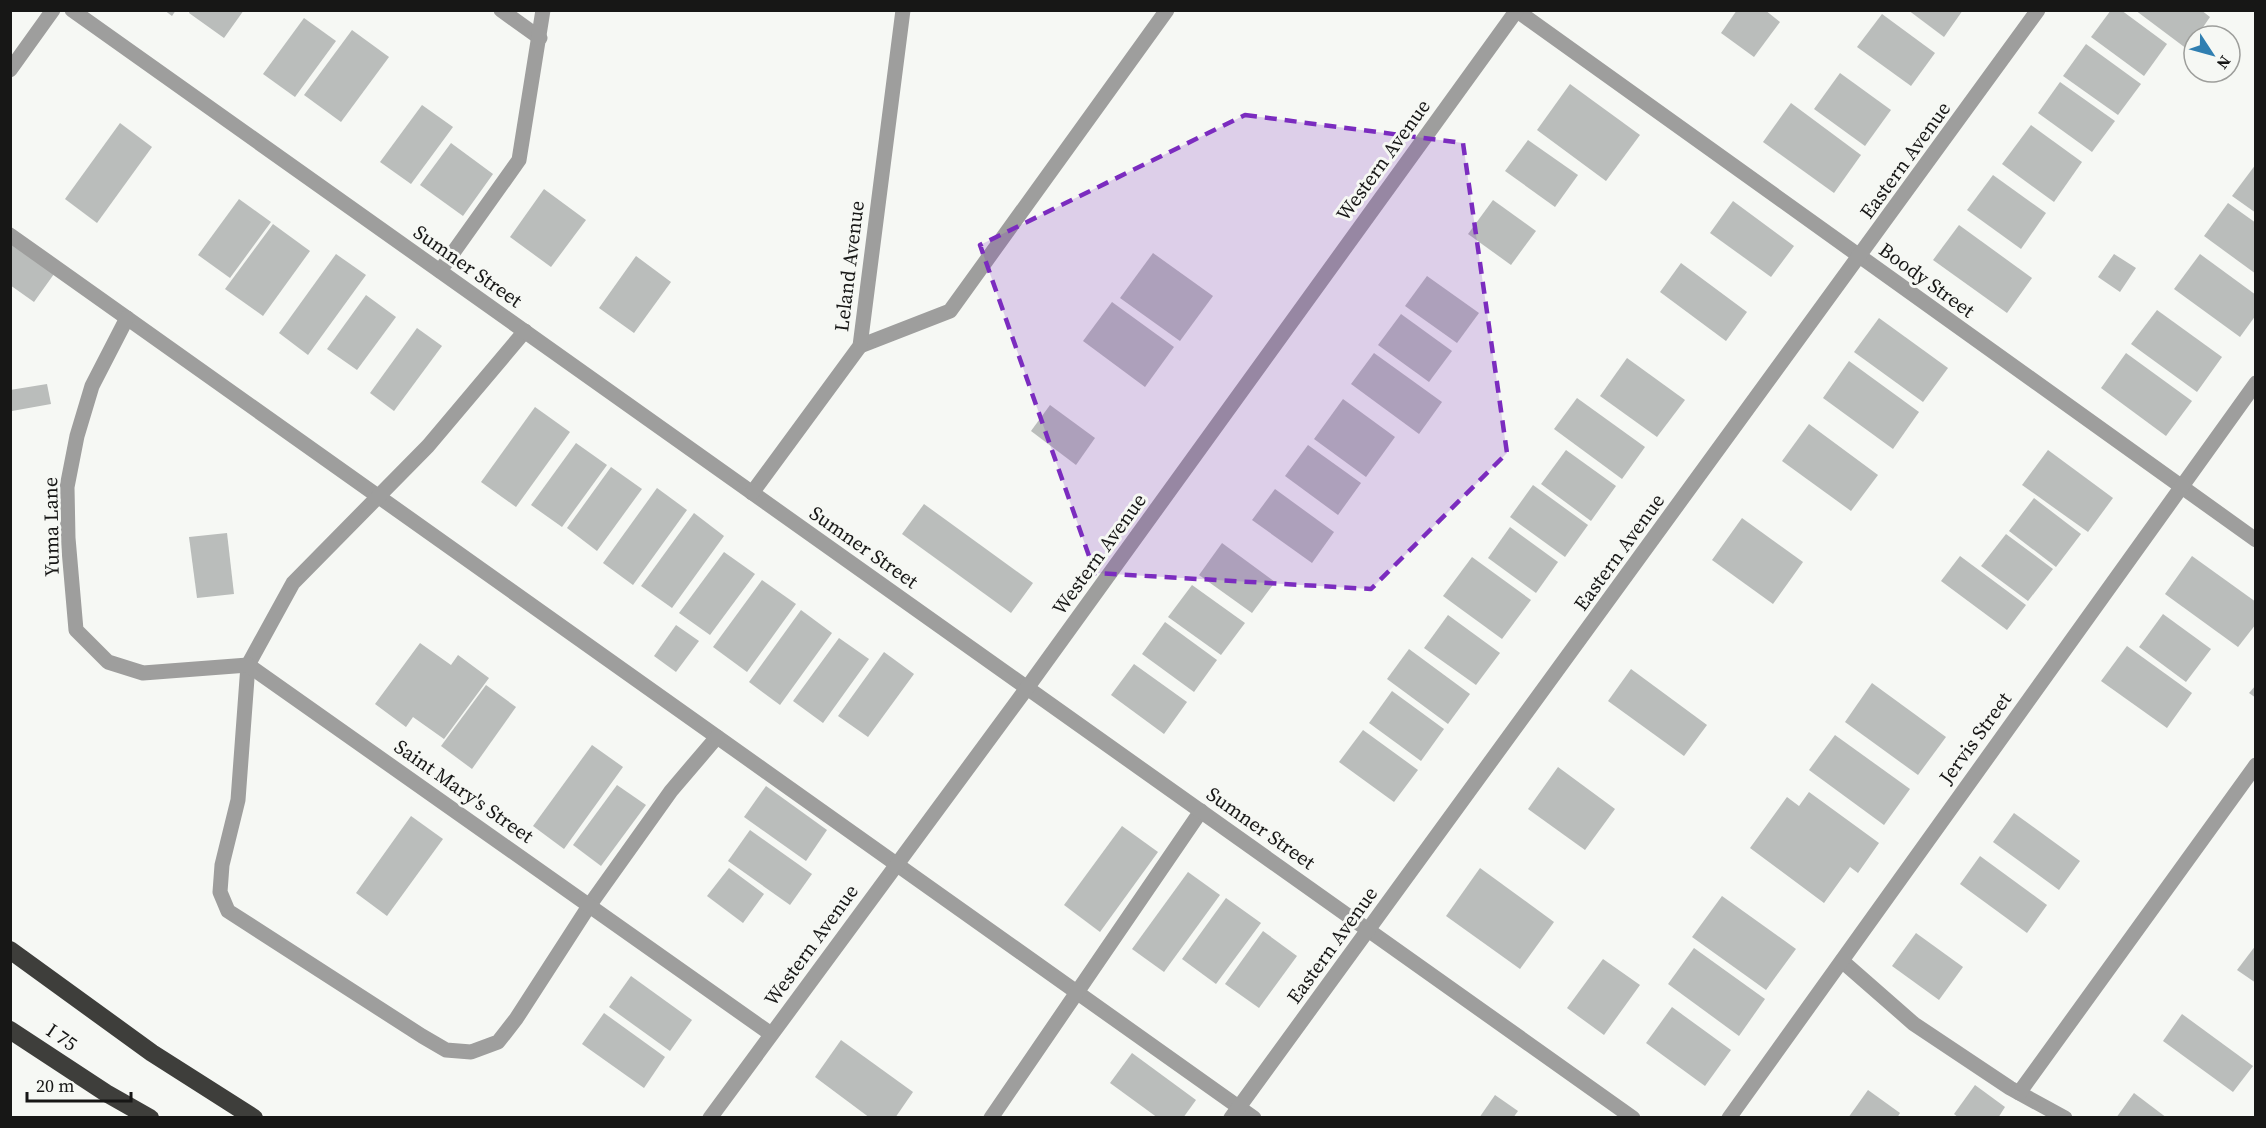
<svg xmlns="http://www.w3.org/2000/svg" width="2266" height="1128" viewBox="0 0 2266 1128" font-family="'Source Serif 4',serif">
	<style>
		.building { fill: #babdbb }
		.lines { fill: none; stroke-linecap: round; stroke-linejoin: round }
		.service { stroke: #9e9e9d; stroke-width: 15 }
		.minor { stroke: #9e9e9d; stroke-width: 15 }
		.motorway { stroke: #3e3e3b; stroke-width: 18 }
		.marked { fill: #7b2cbf; fill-opacity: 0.2; stroke: #7b2cbf; stroke-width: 4.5; stroke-dasharray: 12 8; stroke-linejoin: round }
		.labels { text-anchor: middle; stroke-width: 6; stroke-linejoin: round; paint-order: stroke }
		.street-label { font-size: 20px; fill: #171716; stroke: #f6f8f4 }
	</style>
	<rect width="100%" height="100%" fill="#f6f8f4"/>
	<g class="building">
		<path d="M164,10H176L172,16Z"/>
		<path d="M190,10H244L224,38L189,13Z"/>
		<path d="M1737,10H1765L1780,22L1754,57L1721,33Z"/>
		<path d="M1908,10H1963L1944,37Z"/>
		<path d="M2111,10H2121L2167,44L2144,76L2091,37Z"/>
		<path d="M2135,10H2201L2210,17L2197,36H2194V40L2187,49Z"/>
		<path d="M1882,14L1935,53L1911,86L1857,47Z"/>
		<path d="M304,18L336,41L295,97L263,74Z"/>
		<path d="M352,30L389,57L341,122L304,95Z"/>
		<path d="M2086,44L2141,84L2118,115L2063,76Z"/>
		<path d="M1840,73L1891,110L1865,146L1814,109Z"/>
		<path d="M2060,82L2115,121L2092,152L2038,113Z"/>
		<path d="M1570,84L1640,135L1606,181L1537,130Z"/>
		<path d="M1791,103L1861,155L1834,193L1763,142Z"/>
		<path d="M422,105L453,127L411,184L380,162Z"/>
		<path d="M120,123L152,147L97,223L65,199Z"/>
		<path d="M2031,125L2082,162L2054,202L2002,164Z"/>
		<path d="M1528,140L1578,175L1555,207L1505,171Z"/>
		<path d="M451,143L493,174L463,216L420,185Z"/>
		<path d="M2256,164V213L2232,196Z"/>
		<path d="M1993,175L2046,213L2021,249L1967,210Z"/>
		<path d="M544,189L586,220L551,267L510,237Z"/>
		<path d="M239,199L271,222L230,278L198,255Z"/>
		<path d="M1493,200L1536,231L1511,265L1468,234Z"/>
		<path d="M1733,201L1794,246L1771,277L1710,233Z"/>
		<path d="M2228,203L2256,223V274L2204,236Z"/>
		<path d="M273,224L310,251L263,316L225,289Z"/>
		<path d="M1959,225L2032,278L2007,313L1933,260Z"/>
		<path d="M10,243L54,274L34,302L10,285Z"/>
		<path d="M1153,253L1213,296L1180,341L1120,298Z"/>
		<path d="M336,254L366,275L308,355L279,333Z"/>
		<path d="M2114,254L2136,268L2120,292L2098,277Z"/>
		<path d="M2200,254L2256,295V315L2240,337L2174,289Z"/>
		<path d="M636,256L671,282L634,333L599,308Z"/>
		<path d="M1681,263L1747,312L1726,341L1660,292Z"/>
		<path d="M1427,276L1479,313L1457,343L1405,306Z"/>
		<path d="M366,295L396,317L357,370L327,349Z"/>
		<path d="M1112,302L1174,347L1145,387L1083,341Z"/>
		<path d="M2157,310L2222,357L2197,392L2131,344Z"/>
		<path d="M1401,314L1452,351L1429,382L1378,345Z"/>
		<path d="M1879,318L1948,368L1923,402L1854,352Z"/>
		<path d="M417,328L442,346L394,411L370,393Z"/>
		<path d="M1374,353L1442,402L1419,434L1351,384Z"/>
		<path d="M2126,353L2192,401L2166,436L2101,388Z"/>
		<path d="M1627,358L1685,400L1657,437L1600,396Z"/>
		<path d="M1849,361L1919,412L1893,449L1823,398Z"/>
		<path d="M47,384L51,404L12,411L10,390Z"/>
		<path d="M1577,398L1645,447L1622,479L1554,429Z"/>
		<path d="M1343,399L1395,437L1366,477L1314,439Z"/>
		<path d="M1050,405L1095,438L1076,465L1031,431Z"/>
		<path d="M535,407L570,432L516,507L481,482Z"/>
		<path d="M1809,424L1878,475L1851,511L1782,461Z"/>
		<path d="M576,443L607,465L562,527L531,505Z"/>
		<path d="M1308,445L1361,483L1338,515L1285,476Z"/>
		<path d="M1566,450L1616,486L1591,521L1541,484Z"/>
		<path d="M2048,450L2113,498L2088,532L2022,485Z"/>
		<path d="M611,467L642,489L597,551L567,528Z"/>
		<path d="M1533,485L1588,525L1565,557L1510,517Z"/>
		<path d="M657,488L687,510L633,585L603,563Z"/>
		<path d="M1275,489L1334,532L1312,563L1252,520Z"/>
		<path d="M2034,498L2081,534L2056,567L2009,531Z"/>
		<path d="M924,504L1033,583L1011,613L902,534Z"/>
		<path d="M694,513L724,536L672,608L641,586Z"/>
		<path d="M1742,518L1803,562L1773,604L1712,560Z"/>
		<path d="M1510,527L1558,562L1536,593L1488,558Z"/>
		<path d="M227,533L234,594L197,598L189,537Z"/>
		<path d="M2006,534L2053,569L2028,601L1981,566Z"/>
		<path d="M1222,543L1275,582L1252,613L1199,575Z"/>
		<path d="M724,552L755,574L710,635L679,613Z"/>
		<path d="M1960,556L2026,605L2007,630L1941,581Z"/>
		<path d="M2192,556L2256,602V624L2238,647L2165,594Z"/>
		<path d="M1472,557L1531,600L1502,639L1443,596Z"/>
		<path d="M762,580L796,604L747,672L713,647Z"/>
		<path d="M1192,585L1245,623L1221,655L1168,617Z"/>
		<path d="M801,610L832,633L780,705L749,682Z"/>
		<path d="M2163,614L2211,649L2186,682L2139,647Z"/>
		<path d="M1448,615L1500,653L1476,685L1424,648Z"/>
		<path d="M1165,622L1217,660L1194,692L1142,654Z"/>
		<path d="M676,625L699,641L676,672L654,656Z"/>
		<path d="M839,638L869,659L823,723L793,701Z"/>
		<path d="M420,643L451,665L458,655L489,678L444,739L413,717L406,727L375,704Z"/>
		<path d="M2127,646L2192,693L2167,728L2101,681Z"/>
		<path d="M1409,649L1470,694L1448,724L1387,679Z"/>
		<path d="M884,652L914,674L868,737L838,716Z"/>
		<path d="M1134,664L1187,702L1164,734L1111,695Z"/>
		<path d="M1631,669L1707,725L1684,756L1608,701Z"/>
		<path d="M1872,683L1946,737L1918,775L1845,722Z"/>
		<path d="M486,685L516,707L472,769L441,746Z"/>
		<path d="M2256,685V698L2249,693Z"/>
		<path d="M1392,691L1444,729L1421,761L1369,723Z"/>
		<path d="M1363,730L1418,770L1394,802L1339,762Z"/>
		<path d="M1835,735L1910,789L1884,825L1809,770Z"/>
		<path d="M592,745L623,767L564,849L533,826Z"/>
		<path d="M1558,767L1615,809L1585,850L1528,809Z"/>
		<path d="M617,785L646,805L601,866L573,845Z"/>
		<path d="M766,786L827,830L806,861L744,817Z"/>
		<path d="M1809,792L1879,843L1858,873L1850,867L1824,903L1750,848L1787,797L1799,806Z"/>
		<path d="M2014,813L2080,861L2059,890L1993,842Z"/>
		<path d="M411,816L443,839L387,916L356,893Z"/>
		<path d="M1122,826L1158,852L1100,932L1064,905Z"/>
		<path d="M750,830L812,874L790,905L728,861Z"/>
		<path d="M1980,856L2047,905L2027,933L1960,884Z"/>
		<path d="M729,868L764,894L743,923L707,896Z"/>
		<path d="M1480,868L1554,922L1520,969L1446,916Z"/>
		<path d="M1188,872L1220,895L1164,972L1132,949Z"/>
		<path d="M1722,896L1796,949L1766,990L1692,937Z"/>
		<path d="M1226,898L1261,923L1216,984L1182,959Z"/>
		<path d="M1263,931L1297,956L1259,1008L1225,984Z"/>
		<path d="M1916,933L1963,967L1939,1000L1892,966Z"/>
		<path d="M2256,945V983L2237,970Z"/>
		<path d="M1694,948L1765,999L1739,1036L1668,984Z"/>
		<path d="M1603,959L1640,985L1604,1035L1567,1008Z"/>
		<path d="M631,976L692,1020L670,1051L609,1007Z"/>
		<path d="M1672,1007L1731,1050L1705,1086L1646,1043Z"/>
		<path d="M604,1013L665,1057L644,1088L582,1044Z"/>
		<path d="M2182,1014L2253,1066L2233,1092L2163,1041Z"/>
		<path d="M841,1040L913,1092L895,1118H870L815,1077Z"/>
		<path d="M1132,1053L1196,1100L1183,1118H1158L1110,1083Z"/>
		<path d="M1975,1085L2005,1107L1998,1118H1959L1954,1114Z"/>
		<path d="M1868,1090L1900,1113L1897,1118H1848Z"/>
		<path d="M2134,1093L2167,1118H2116Z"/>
		<path d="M1495,1095L1518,1111L1513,1118H1479Z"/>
	</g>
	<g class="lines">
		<g class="service">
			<path d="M501,10L540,38"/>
			<path d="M10,235L1254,1118"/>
			<path d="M440,271L519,160L543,10"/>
			<path d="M525,331L428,446L293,583L248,665L238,800L222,865L220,892L228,911L422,1036L446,1050L471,1052L498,1042L516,1019L589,906L671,791L717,737"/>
			<path d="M860,346L950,311L1167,10"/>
			<path d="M1842,961L1914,1024L2010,1088L2065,1118"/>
			<path d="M2019,1093L2256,765"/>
			<path d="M991,1118L1201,811"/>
		</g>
		<g class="minor">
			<path d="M72,10L1633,1118"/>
			<path d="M1516,10L2256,540"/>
			<path d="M10,70L53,10"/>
			<path d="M127,318L92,386L77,436L67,487L68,538L76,630L108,662L143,673L248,665L771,1034"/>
			<path d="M752,493L860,346L903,10"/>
			<path d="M710,1118L1027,688L1517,10"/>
			<path d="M1231,1118L2038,10"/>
			<path d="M1729,1118L2256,383"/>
		</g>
		<g class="motorway">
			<path d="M10,950L152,1053L254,1118"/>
			<path d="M10,1030L106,1093L150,1118"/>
		</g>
	</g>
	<path class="marked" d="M1245,115L1463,143L1507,453L1371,589L1095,573L980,245Z"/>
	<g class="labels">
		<g class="street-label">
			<text transform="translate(1383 160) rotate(-54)" y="7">Western Avenue</text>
			<text transform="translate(1905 160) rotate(-54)" y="7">Eastern Avenue</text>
			<text transform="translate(468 266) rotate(35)" y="7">Sumner Street</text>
			<text transform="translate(849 266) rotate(-83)" y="7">Leland Avenue</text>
			<text transform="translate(1927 280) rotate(36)" y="7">Boody Street</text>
			<text transform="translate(51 527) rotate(-91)" y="7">Yuma Lane</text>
			<text transform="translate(864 547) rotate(35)" y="7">Sumner Street</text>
			<text transform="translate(1619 552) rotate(-54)" y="7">Eastern Avenue</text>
			<text transform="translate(1099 554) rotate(-54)" y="7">Western Avenue</text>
			<text transform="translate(1975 738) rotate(-54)" y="7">Jervis Street</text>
			<text transform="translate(464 791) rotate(35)" y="7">Saint Mary's Street</text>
			<text transform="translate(1261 828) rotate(35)" y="7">Sumner Street</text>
			<text transform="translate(811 945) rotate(-54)" y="7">Western Avenue</text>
			<text transform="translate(1332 945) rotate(-54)" y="7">Eastern Avenue</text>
			<text transform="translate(62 1037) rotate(34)" y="7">I 75</text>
		</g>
	</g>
	<rect width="2266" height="1128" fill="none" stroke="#171716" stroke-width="24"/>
	<g transform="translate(2212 54) rotate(126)"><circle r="28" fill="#f6f8f4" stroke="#9d9e9b" stroke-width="1.5"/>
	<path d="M0-4.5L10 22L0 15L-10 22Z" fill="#307fb1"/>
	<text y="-9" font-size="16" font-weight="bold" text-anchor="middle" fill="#171716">N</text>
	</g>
	<path d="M27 1092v9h104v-9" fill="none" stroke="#171716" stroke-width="3"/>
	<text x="36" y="1092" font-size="18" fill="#171716" stroke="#f6f8f4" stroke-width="4.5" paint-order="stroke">20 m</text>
</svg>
